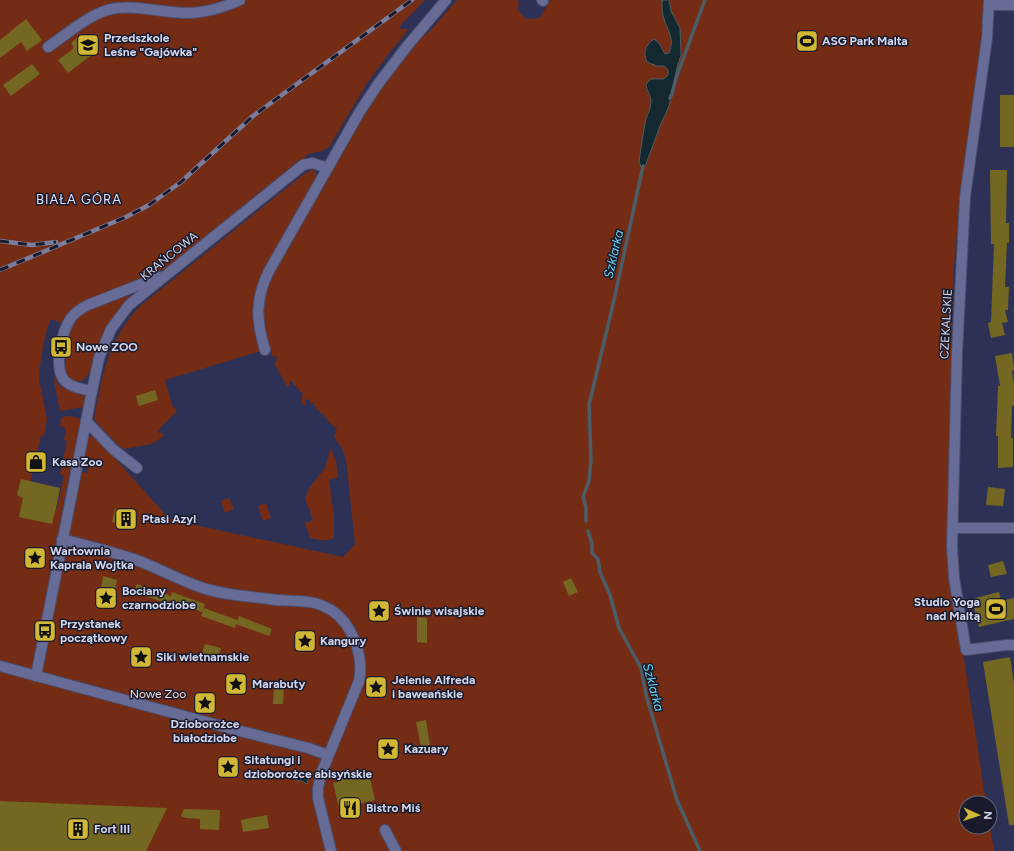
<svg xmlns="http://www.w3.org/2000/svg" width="1014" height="851" viewBox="0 0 1014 851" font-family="Figtree,sans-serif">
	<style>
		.green { fill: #742c15 }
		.water { fill: #13292f; stroke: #4c5d68 }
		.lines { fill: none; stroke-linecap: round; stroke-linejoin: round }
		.stream { stroke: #4c5d68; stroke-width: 3.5 }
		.building { fill: #746722 }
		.minor-casing { stroke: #4b4d6c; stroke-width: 12 }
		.minor { stroke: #666c95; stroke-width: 10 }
		.rail-casing { stroke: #7a7d9c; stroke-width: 4.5 }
		.rail { stroke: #191b2c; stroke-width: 3; stroke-dasharray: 9; stroke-linecap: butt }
		.labels { text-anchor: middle; stroke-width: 3; stroke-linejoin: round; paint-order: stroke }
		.poi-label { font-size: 12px; font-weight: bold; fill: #d2d6ed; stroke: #191b2c; text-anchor: start }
		.street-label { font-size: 12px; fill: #d2d6ed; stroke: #191b2c }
		.park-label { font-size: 12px; fill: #f9dbd2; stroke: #191b2c }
		.neighbourhood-label { font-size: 13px; letter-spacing: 1px; fill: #dce1fd; stroke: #191b2c }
		.water-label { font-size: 13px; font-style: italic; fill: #68d4f1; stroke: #191b2c }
	</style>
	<rect width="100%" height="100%" fill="#2e3156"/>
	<g class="green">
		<path d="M0,0H425L399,27L402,29H409L386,57L366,85L329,147C321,154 312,151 305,156V158L298,161L165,269L78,305L65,316L61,323L51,319C44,333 40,364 39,379L47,419L44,436L41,435L30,483L53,508H57L64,476L60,474L67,441L64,440L66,428L60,427L61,418C67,414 74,417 81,419L62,510L74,512L81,472L87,473L88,464L83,463L87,439L88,437L93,435L95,436L164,513L172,519L181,522L343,557L355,544L346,459L342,448L334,437L337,428L333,427V425L330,424V422L327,421V418L324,417V414L320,413V411L316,410L317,407L313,406L314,403H310V400L306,399L305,406L301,402L303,393L300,392V389L296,388L297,386L293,385V382L290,381L288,388L274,363L277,361L276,356L273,357L265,338L262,302L269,279L378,92L421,37L429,32L457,0H518L519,5L517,9L526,19L540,18L550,0H662C662,6 662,14 664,19C668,32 675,40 669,53L665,54L659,43L657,66H664L668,70V75L664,79H651L646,90L650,94L651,101L650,110L646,119L639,162L669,106L677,68L681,55L669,0H984C977,94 959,186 953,280L947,564L965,665L986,803H966V827H990L994,851H0Z"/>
		<path d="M310,169L316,172V179C301,204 286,229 273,254C265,269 257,283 254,300C251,317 255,334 261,351L165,380L172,405L177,411L157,431L165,435L152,444L124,449L119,446L98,424L94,418C103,374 107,342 139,307L305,173L310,172Z"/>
		<path d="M130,295L131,297C114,315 101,334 94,357C91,367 91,376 81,381H71L62,368C63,355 65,337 70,325C77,312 116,300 130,295Z"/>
		<path d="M53,375C60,391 69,390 84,394L85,398L83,407L60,411Z"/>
		<path d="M331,448L336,461L338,478L329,479L334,517V538C326,542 319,540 310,538L305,523L313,520L305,498L309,488L325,468Z"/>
		<path d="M229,498L234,509L225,513L221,501Z"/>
		<path d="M266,503L271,518L263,521L258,506Z"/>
	</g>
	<g class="water">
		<path d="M662,0H669L671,11L680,28L681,55L677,68L669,106L660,126L646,164L642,169L639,162C641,148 643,133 646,119C648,113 651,108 651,101C651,94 646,91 646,84L651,79H664L668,75V70L664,66H657L647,62C643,53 645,45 654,39L659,43L665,54L669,53C675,40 668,31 664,19C662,14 662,6 662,0Z"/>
		<path d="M299,771L305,773L308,779L307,784L302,781L295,780L293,778L294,775Z"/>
	</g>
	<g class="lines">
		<g class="stream">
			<path d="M670,98L672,94L676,78L705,0"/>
			<path d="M586,521V507L583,497L589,481L591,460L589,405L614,300L643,166"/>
			<path d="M588,531L592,544V553L598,559L600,572L610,595L619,628L641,668L646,695L677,800L700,851"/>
		</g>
	</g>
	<g class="building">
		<path d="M26,19L42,40L27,51L21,42L0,58V40Z"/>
		<path d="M78,37L87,47L85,49L90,56L68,73L58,60L74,48L71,43Z"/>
		<path d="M32,64L40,74L11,96L3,85Z"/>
		<rect x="1000" y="95" width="14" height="52"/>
		<path d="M990,170H1007L1006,223H1009V243H1007L1005,287H1009L1008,310H1005L1008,322L1002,323L1005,335L991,338L988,323L991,322L994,244H991Z"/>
		<path d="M1012,353L1014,367V370L1012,371L1014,384V406H1012L1011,438H1013V467L998,468V436H996L998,386H1000L995,356Z"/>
		<path d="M155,390L158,400L139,406L136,396Z"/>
		<path d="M21,479L60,488L57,504L52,524L19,517L23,498L17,495Z"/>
		<path d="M988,487L1005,489L1003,506L986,505Z"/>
		<path d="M115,509L137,513L134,527L112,522Z"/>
		<path d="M1003,561L1007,574L991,577L988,565Z"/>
		<path d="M103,576L117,580L115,590L101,587Z"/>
		<path d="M571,578L578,592L569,596L563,582Z"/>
		<path d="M137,584L171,596L172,592L205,604L202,612L169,600L168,604L134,592Z"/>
		<path d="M999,592L1001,601L1014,598V619L979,627L974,608L977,607L975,598Z"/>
		<path d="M204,608L237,620V622L239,616L272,629L269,636L236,624L235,628L201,616Z"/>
		<path d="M417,617L427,618V643L417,642Z"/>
		<path d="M205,644L221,648L218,658L202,653Z"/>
		<path d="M1010,657L1014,684V825H1009L983,662Z"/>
		<path d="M274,687H284L283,704H273Z"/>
		<path d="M426,720L430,745L421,747L416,722Z"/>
		<path d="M369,774L375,800L359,804L361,810L356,817L348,819L341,815L333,783L338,782V780L347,778Z"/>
		<path d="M0,801L167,808L146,851H0Z"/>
		<path d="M184,809L220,810L219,830L200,829V819L186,818L181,816Z"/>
		<path d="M267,815L269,828L243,832L241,820Z"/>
	</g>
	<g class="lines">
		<g class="minor-casing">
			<g id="minor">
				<path d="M542,0L543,1"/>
				<path d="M989,0L987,38L965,197L957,353L952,547L954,578L966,650L1006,645H1014"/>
				<path d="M989,5H1014"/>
				<path d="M48,47C66,35 89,14 111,9C136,4 162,13 187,13C206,13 222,8 240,0"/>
				<path d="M265,350C256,320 255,299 269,271L359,113L378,84L408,45L446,0"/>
				<path d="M92,391C83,389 73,388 66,382C52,370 62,331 71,318C75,312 82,308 88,305L159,277"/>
				<path d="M86,421L114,450L137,468"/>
				<path d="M953,528H1014"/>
				<path d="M62,539C88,546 114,552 139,561C160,569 179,580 200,587C222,595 247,596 269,599C293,603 310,597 331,610C353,624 364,657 359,681L321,774L318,788V798L331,851"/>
				<path d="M0,666L236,730L308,748L328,755"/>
				<path d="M36,676L92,391L99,358L111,329L129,305L303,165L312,163L328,168"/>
				<path d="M385,830L396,851"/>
			</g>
		</g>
		<use href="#minor" class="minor"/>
		<g class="rail-casing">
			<g id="rail">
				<path d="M0,241L32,245L56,242"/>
				<path d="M0,270L126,217L149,205L181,182L253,116L412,0"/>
			</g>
		</g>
		<use href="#rail" class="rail"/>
	</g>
	<defs>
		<g id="stadium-square" transform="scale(1.15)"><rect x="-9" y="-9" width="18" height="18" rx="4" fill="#d0b736" stroke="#191b2c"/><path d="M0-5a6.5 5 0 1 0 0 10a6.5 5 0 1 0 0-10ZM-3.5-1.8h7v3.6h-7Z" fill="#111"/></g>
		<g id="school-square" transform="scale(1.15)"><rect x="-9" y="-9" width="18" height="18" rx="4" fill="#d0b736" stroke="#191b2c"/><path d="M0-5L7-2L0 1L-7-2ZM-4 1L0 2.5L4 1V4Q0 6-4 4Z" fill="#111"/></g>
		<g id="bus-square" transform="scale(1.15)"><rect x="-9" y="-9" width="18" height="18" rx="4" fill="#d0b736" stroke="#191b2c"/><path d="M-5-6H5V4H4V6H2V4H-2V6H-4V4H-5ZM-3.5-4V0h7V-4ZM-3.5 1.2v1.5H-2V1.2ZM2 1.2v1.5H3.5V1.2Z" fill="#111"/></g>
		<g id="shop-square" transform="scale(1.15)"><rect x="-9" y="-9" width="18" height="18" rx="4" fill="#d0b736" stroke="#191b2c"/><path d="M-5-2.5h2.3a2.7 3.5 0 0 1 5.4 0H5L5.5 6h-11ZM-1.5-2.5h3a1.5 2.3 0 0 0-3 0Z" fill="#111"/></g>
		<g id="building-square" transform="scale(1.15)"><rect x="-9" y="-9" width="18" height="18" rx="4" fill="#d0b736" stroke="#191b2c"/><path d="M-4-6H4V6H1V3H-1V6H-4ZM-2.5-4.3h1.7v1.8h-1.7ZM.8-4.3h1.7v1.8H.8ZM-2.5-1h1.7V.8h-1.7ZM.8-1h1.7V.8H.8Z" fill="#111"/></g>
		<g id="sight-square" transform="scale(1.15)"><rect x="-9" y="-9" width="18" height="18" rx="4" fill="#d0b736" stroke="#191b2c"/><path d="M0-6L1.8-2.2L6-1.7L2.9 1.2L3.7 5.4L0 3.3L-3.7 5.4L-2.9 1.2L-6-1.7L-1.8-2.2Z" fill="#111"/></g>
		<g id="restaurant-square" transform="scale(1.15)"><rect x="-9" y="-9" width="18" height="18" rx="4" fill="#d0b736" stroke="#191b2c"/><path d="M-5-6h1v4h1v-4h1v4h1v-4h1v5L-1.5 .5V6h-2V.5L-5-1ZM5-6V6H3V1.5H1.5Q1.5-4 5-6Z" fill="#111"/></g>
	</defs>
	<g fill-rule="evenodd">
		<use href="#stadium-square" x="807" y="41"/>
		<use href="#school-square" x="88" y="45"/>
		<use href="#bus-square" x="61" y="347"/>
		<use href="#shop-square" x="36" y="462"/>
		<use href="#building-square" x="126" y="519"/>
		<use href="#sight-square" x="35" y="558"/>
		<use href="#sight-square" x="106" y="598"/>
		<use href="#stadium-square" x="996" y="609"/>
		<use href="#sight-square" x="379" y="611"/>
		<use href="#bus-square" x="45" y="631"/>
		<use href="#sight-square" x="305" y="641"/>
		<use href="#sight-square" x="141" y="657"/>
		<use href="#sight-square" x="236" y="684"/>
		<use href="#sight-square" x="376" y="687"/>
		<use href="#sight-square" x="205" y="703"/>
		<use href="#sight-square" x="388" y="749"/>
		<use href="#sight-square" x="228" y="767"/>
		<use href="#restaurant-square" x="350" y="808"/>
		<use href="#building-square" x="78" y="829"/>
	</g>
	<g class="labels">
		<g class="poi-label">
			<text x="104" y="42">Przedszkole<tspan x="104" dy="14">Leśne "Gajówka"</tspan></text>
			<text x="822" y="45">ASG Park Malta</text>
			<text x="76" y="351">Nowe ZOO</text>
			<text x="52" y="466">Kasa Zoo</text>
			<text x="142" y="523">Ptasi Azyl</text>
			<text x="50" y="555">Wartownia<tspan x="50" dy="14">Kaprala Wojtka</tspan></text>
			<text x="122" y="595">Bociany<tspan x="122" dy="14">czarnodziobe</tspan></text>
			<text x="980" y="606" text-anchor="end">Studio Yoga<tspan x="980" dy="14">nad Maltą</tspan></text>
			<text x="394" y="615">Świnie wisajskie</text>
			<text x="60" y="628">Przystanek<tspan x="60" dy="14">początkowy</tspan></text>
			<text x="320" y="645">Kangury</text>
			<text x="156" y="661">Siki wietnamskie</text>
			<text x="392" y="684">Jelenie Alfreda<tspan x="392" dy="14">i baweańskie</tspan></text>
			<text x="252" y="688">Marabuty</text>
			<text x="205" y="728" text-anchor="middle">Dzioborożce<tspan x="205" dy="14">białodziobe</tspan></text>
			<text x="404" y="753">Kazuary</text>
			<text x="244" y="764">Sitatungi i<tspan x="244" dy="14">dzioborożce abisyńskie</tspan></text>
			<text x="366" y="812">Bistro Miś</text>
			<text x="94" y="833">Fort III</text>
		</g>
		<g class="street-label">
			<text transform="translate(169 256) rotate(-39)" y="4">KRAŃCOWA</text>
			<text transform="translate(946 324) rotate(-87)" y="4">CZEKALSKIE</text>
		</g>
		<g class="park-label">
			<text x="158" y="698">Nowe Zoo</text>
		</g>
		<g class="neighbourhood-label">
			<text x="79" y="204">BIAŁA GÓRA</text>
		</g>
		<g class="water-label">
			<text transform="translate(613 254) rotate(-77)" y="5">Szklarka</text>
			<text transform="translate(654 687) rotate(75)" y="5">Szklarka</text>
		</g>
	</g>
	<g transform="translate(978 815) rotate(93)"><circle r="19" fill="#191b2c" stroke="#636679"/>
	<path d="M0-3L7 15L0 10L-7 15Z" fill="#d0b736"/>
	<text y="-6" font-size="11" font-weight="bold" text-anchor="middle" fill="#d2d6ed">N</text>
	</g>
</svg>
